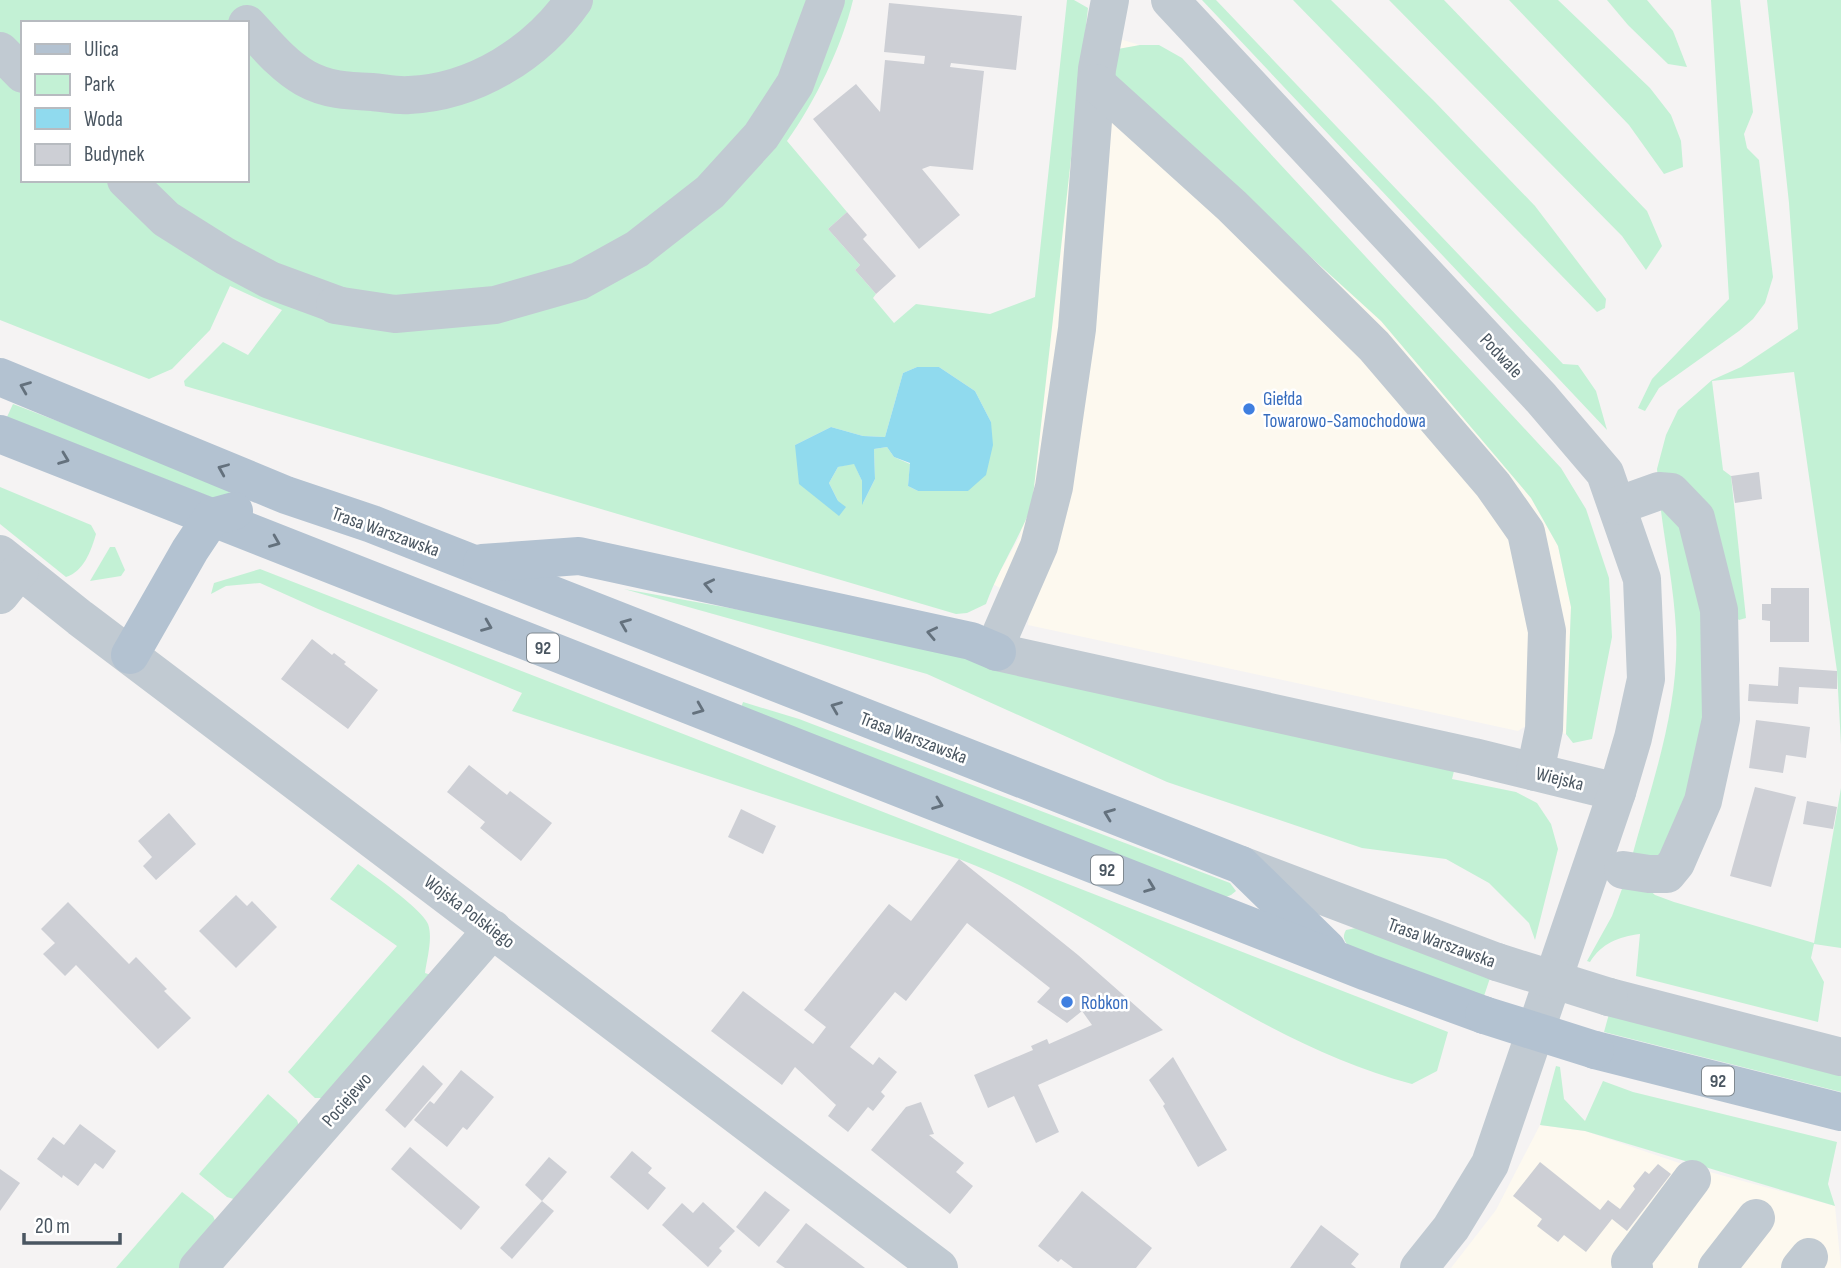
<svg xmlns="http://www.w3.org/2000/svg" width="1841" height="1268" viewBox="0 0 1841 1268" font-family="'Sofia Sans Condensed',sans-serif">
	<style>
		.commercial { fill: #fdf9ef }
		.green { fill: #c3f1d5; fill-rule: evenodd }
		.water { fill: #90daee }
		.building { fill: #cdcfd5 }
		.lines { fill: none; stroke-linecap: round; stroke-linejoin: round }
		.minor { stroke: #c1cad2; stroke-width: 38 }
		.major { stroke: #b3c2d1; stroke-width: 38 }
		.minor-bridge { stroke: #c1cad2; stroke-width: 38 }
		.major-bridge { stroke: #b3c2d1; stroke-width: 38 }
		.oneway { stroke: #64717d }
		.shop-dot { fill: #3f7fe0; stroke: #fff; stroke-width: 2.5 }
		.labels { text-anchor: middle; stroke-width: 5; stroke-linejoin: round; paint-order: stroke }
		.shield { fill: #fff; stroke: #808990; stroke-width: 2 }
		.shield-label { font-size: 18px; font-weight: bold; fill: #4a5661 }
		.street-label { font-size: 19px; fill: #4a5661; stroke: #fff }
		.shop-label { font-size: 19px; fill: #366cbe; stroke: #fff; text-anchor: start }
	</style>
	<rect width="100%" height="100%" fill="#f5f3f3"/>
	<g class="commercial">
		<path d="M1085,29L1140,45L1118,49L1161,121L1381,321L1531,498L1558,546L1571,607L1566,734L1527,725L1518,731L1028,625L1030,605L993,584L1020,536Z"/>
		<path d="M1540,1125L1585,1131L1691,1167L1835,1206L1841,1268H1451L1496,1210Z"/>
	</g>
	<g class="green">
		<path d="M0,0H853C842,46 815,102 787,141L847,212L828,229L860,265L855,270L876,294L873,298L894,323L916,304L990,314L1035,297L1067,0H1074L1088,8L1032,505C1019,539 998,570 986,604L967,613L956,614L185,386L184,381L223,342L248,355L282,310L230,286L210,330L172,369L149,379L0,320ZM23,23H247V180H23ZM917,367H939L975,391L991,422L968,491H918L908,486L910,464L894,457L887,447L874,449L875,479L863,503L862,481L854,463L838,467L829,483L838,501L795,445L831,427L863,436L885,437L903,373Z"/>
		<path d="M1202,0H1216L1563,364L1578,365L1596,391L1607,430Z"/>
		<path d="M1293,0H1331L1434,101L1535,206L1606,299L1605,308L1597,312Z"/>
		<path d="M1389,0H1444L1647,211L1662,246L1646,270L1622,236Z"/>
		<path d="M1509,0H1558L1650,88L1671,115L1681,141L1683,167L1664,174L1629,125Z"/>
		<path d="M1607,0H1647L1673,31L1687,67L1668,64L1628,25Z"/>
		<path d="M1711,0H1740L1753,112L1744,134L1747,148L1759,160L1773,277L1765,303L1753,319L1739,331L1659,388L1645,411L1638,408L1652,379L1729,299Z"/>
		<path d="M1767,0H1841V745L1837,671L1794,372L1712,381L1723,470L1731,476L1746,618L1739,620L1724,606L1658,480L1657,469L1666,435L1678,410L1712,380L1741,367L1798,329L1789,203Z"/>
		<path d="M1140,45H1159L1182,58L1561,468L1586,509L1609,578L1612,637L1592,739L1573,743L1566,734L1571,607L1558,546L1531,498L1381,321L1112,76L1118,49Z"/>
		<path d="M13,404L224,485L230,492L223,498H213L7,417Z"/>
		<path d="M0,487L91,525L96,534C91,551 84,571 66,577L0,524Z"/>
		<path d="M1660,503L1673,511L1700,568L1708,698L1671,858L1631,860C1651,786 1680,708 1676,630C1674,588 1665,545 1660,503Z"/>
		<path d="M110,547H115L125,570L121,576L90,581Z"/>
		<path d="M260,569L1448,1032L1437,1071L1412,1084C1247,1040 1117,919 959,859L512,711L522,693L318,609L260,583L226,586L211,594L214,583Z"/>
		<path d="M624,589L945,647L1455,767L1452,779L1516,792L1537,803L1551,824L1558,849L1535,940L1529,923L1489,883L1446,859L1362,848L1167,782L927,674Z"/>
		<path d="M743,702L799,719L1230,883L1236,891L1231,895L1221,899L741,708Z"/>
		<path d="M1841,788V948L1814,944L1811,958L1824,982L1818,1022L1636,976L1640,934C1618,937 1602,943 1590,962L1587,961L1612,916L1626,878L1639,881L1655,895L1674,902L1814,943Z"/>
		<path d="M358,864C373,875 421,908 428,924C433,938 427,958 425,973L434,976L330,1098H315L288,1072L397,946L330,899Z"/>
		<path d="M1356,928L1490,978L1484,996L1349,946C1344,941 1342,937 1346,930Z"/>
		<path d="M1609,1014L1841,1075V1092L1604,1032Z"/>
		<path d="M1556,1066L1560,1067L1564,1099L1585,1121L1603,1081L1633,1092L1837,1142L1828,1184L1835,1206L1585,1131L1540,1125Z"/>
		<path d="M268,1094L297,1120L300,1129L240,1201L227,1197L199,1174Z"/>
		<path d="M182,1192L213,1216L219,1230L185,1268H116Z"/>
	</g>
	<path class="water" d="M917,367H939L975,391L991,422L993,445L986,475L968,491H918L908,486L910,463L894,457L887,447L874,449L875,479L862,505V481L854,464L838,467L829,483L838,501L846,507L839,516L799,484L795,445L831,427L863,436L885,437L903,373Z"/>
	<g class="building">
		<path d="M889,3L1022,16L1016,70L951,63L950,67L984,71L973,170L930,166L922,169L960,215L919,249L813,119L856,84L880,112L885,60L924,64L925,56L884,52Z"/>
		<path d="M847,212L867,235L863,239L896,276L876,294L855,270L860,265L828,229Z"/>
		<path d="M1759,472L1762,499L1735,503L1731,476Z"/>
		<path d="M1771,588H1809V642H1770V621L1762,620V604H1771Z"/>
		<path d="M312,639L332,655L334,653L346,662L344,664L378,690L348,729L281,679Z"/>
		<path d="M1779,667L1837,671V689L1799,687L1798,704L1748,701L1749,684L1778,686Z"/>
		<path d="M1756,720L1810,727L1806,758L1786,755L1783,773L1749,768Z"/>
		<path d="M469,765L507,795L510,791L552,823L521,861L480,828L485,822L447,792Z"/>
		<path d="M1755,787L1796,797L1771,887L1730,876Z"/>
		<path d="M1807,801L1837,807L1833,829L1803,824Z"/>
		<path d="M741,809L776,826L763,854L728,837Z"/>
		<path d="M169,813L196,844L156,880L143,866L152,857L138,841Z"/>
		<path d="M959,859L1078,955L1163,1030L1038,1085L1059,1132L1036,1143L1014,1096L988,1108L974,1075L1033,1050L1031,1046L1047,1039L1049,1044L1092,1025L1082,1011L1067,1023L1037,1002L1050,988L967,923L906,1001L895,992L850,1047L873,1065L879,1057L897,1072L881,1092L885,1096L873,1111L868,1107L848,1132L828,1116L836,1105L795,1067L782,1085L711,1031L743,991L813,1044L826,1027L804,1010L889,904L911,921Z"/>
		<path d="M236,895L247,906L252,901L277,927L236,968L199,931Z"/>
		<path d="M68,902L129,964L136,957L167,989L164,991L191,1018L158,1049L76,965L65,976L43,954L55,943L41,929Z"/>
		<path d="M1173,1057L1227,1150L1198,1167L1163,1106L1165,1104L1149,1080Z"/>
		<path d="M423,1065L443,1084L405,1128L385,1110Z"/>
		<path d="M461,1070L494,1097L467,1130L463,1127L447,1147L414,1120L430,1101L434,1104Z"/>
		<path d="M921,1102L934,1134L929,1135L964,1163L956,1172L973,1186L950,1214L871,1150L906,1107Z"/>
		<path d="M80,1124L116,1151L103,1169L95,1163L78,1186L63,1175L62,1178L37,1159L53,1137L64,1145Z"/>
		<path d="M410,1147L480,1207L461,1230L391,1169Z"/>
		<path d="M632,1151L652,1168L648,1173L666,1188L648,1210L610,1177Z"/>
		<path d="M549,1157L567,1172L542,1201L525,1185Z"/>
		<path d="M1540,1162L1600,1210L1608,1200L1620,1209L1635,1189L1633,1186L1645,1171L1649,1174L1658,1164L1671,1174L1627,1231L1612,1219L1586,1252L1564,1235L1558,1242L1537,1226L1542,1219L1513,1196Z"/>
		<path d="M0,1169L20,1183L0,1211Z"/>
		<path d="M765,1191L790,1210L759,1247L736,1227Z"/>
		<path d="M1082,1191L1152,1248L1136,1268H1073L1061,1259L1058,1262L1038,1246Z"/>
		<path d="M542,1201L554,1211L512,1259L500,1248Z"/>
		<path d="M703,1202L735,1231L719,1248L722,1251L708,1267L662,1225L682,1203L693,1213Z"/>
		<path d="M806,1223L865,1268H785L776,1262Z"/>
		<path d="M1321,1225L1359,1254L1351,1264L1356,1268H1290Z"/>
	</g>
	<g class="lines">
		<g class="minor">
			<path d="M1110,0L1097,69L1077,329L1054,487L1039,546L1002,631L997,652L1474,757L1617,792"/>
			<path d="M1170,0L1541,398L1605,473L1642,579L1646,679L1633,738L1617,792L1490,1164L1451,1228L1419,1268"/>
			<path d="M247,24C264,42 282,65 305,78C326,90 348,91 372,92C384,93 397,96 409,95C475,92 537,53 574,0"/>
			<path d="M0,51L23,74"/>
			<path d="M1096,83L1232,206L1374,346L1493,485L1526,532L1547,631L1544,729L1535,772"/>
			<path d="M126,180L166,219L225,256L270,280L338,305"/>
			<path d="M335,305L395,314L495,305L579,281L637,249L710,192L761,136L795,84L826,0"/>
			<path d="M1617,506L1659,491L1671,492L1696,518L1719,610L1721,719L1703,801L1676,863L1667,874H1649L1623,870"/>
			<path d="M0,554L80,618L939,1268"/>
			<path d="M0,595L20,570"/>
			<path d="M1241,865L1497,962"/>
			<path d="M1609,997L1841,1057"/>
			<path d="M198,1268L493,929"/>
			<path d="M1634,1268L1630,1262L1692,1179"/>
			<path d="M1717,1268L1756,1218"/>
			<path d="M1800,1268L1809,1257"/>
		</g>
		<g class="major">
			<path d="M0,377L286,495L372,524L1241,865L1327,949"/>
			<path d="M0,434L1367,972L1484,1015"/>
			<path d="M482,563L579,556L971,641L997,652"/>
			<path d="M130,655L190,550L212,517L234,511"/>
			<path d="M1595,1050L1841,1112"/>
		</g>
		<path class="minor-bridge" d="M1497,962L1609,997"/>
		<path class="major-bridge" d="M1484,1015L1595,1050"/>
	</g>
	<defs><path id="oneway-chevron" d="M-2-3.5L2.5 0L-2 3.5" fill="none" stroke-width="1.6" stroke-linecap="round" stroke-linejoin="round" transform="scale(1.75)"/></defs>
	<g class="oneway">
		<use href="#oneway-chevron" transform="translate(25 387) rotate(-158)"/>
		<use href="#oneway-chevron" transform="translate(64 459) rotate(21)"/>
		<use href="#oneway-chevron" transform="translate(223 469) rotate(-157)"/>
		<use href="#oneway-chevron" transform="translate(275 542) rotate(22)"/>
		<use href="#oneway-chevron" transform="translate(709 585) rotate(-168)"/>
		<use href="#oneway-chevron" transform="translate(625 624) rotate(-158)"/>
		<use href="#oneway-chevron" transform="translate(487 626) rotate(22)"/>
		<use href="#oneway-chevron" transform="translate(932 633) rotate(-168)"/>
		<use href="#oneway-chevron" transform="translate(836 707) rotate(-158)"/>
		<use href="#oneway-chevron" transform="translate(699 709) rotate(22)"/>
		<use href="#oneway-chevron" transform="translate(938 804) rotate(21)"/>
		<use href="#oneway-chevron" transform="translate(1109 814) rotate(-159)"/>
		<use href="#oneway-chevron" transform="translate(1150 887) rotate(21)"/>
	</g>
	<g class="shop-dot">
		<circle cx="1249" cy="409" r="7"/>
		<circle cx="1067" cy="1002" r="7"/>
	</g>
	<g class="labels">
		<g class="shield">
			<rect x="527" y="633.5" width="32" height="29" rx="5"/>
			<rect x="1091" y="855.5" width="32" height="29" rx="5"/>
			<rect x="1702" y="1066.5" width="32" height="29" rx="5"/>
		</g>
		<g class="shield-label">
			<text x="543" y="654">92</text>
			<text x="1107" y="876">92</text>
			<text x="1718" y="1087">92</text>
		</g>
		<g class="street-label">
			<text transform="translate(1502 355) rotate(47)" y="7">Podwale</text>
			<text transform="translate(386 531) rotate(20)" y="7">Trasa Warszawska</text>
			<text transform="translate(914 737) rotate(21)" y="7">Trasa Warszawska</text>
			<text transform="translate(1560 778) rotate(14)" y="7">Wiejska</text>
			<text transform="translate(470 911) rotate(37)" y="7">Wojska Polskiego</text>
			<text transform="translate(1442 942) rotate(20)" y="7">Trasa Warszawska</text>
			<text transform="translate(346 1099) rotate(-49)" y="7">Pociejewo</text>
		</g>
		<g class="shop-label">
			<text x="1263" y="405">Giełda<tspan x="1263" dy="22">Towarowo-Samochodowa</tspan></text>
			<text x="1081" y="1009">Robkon</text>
		</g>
	</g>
	<rect x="21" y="21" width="228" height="161" fill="#ffffff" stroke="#b7bbc0" stroke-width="2"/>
	<rect x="35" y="44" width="35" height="10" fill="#b3c2d1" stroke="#b7bbc0" stroke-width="2"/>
	<text x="84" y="56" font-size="21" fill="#4a5661">Ulica</text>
	<rect x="35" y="74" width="35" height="21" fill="#c3f1d5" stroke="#b7bbc0" stroke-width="2"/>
	<text x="84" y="91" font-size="21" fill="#4a5661">Park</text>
	<rect x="35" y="108" width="35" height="21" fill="#90daee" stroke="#b7bbc0" stroke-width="2"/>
	<text x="84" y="126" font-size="21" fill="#4a5661">Woda</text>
	<rect x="35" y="144" width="35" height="21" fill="#cdcfd5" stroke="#b7bbc0" stroke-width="2"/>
	<text x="84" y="161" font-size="21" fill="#4a5661">Budynek</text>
	<path d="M24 1233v10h96v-10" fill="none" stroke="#4a5661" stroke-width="3.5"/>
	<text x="35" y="1233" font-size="21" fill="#4a5661" stroke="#ffffff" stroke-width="5" paint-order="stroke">20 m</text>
</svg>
